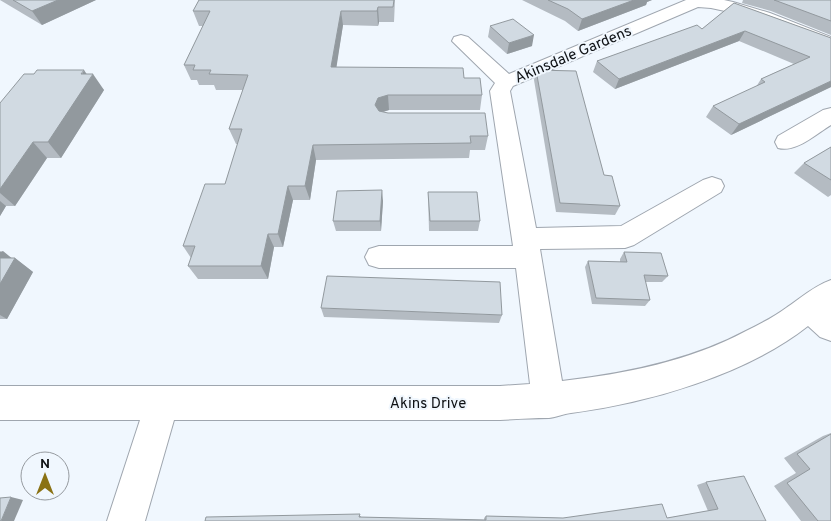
<svg xmlns="http://www.w3.org/2000/svg" width="831" height="521" viewBox="0 0 831 521" font-family="Overpass,sans-serif">
	<style>
		.lines { fill: none; stroke-linecap: round; stroke-linejoin: round }
		.minor-casing { stroke: #9fa6af; stroke-width: 2 }
		.minor { fill: #fff; fill-rule: evenodd }
		.wall { fill: #b4bbc2 }
		.shaded-wall { fill: #92999e }
		.building { fill: #d1dae2; stroke: #92999e }
		.labels { text-anchor: middle; stroke-width: 4; stroke-linejoin: round; paint-order: stroke }
		.street-label { font-size: 15px; fill: #0e1114; stroke: #f0f7fe }
	</style>
	<rect width="100%" height="100%" fill="#f0f7fe"/>
	<g class="lines">
		<g class="minor-casing">
			<g id="minor">
				<path d="M686,0H724L733,2L770,13L831,37V50L739,14L711,8L698,7L513,86L510,91L536,228L621,226L703,180L712,177L721,180L724,186L721,192L634,245L625,248L540,249L562,381C625,374 690,361 746,331C760,324 774,317 786,308C801,298 814,286 831,280V341L820,337L808,326C746,375 648,403 571,413C564,414 556,417 549,418C533,418 516,419 500,420H174L145,521H107L140,420H0V386H500L530,384L516,268H379L369,265L365,257L369,249L379,246H513L490,91L495,83L452,41L454,37L461,35L468,37L509,74Z"/>
				<path d="M831,108V125C816,134 796,153 778,148L775,142L778,136L823,110Z"/>
			</g>
		</g>
		<use href="#minor" class="minor"/>
	</g>
	<g class="wall">
		<path d="M0,0H96L42,25Z"/>
		<path d="M199,0H395L394,22H379L378,26L343,25L336,67L464,78L482,95L480,110H389L383,112L488,136L485,150H470L469,158L316,160L310,200H293L283,247H274L268,279H198L188,266L191,258L183,246L225,184L238,144H236L229,129L243,90H216L214,85H199L197,80H191L184,65L203,26H199L193,11Z"/>
		<path d="M522,0H652L647,2L646,5L578,31L565,21Z"/>
		<path d="M743,0H831V35L771,11L742,3Z"/>
		<path d="M734,3L831,38V87L731,135L706,117L713,106L756,87L761,79L794,64L739,41L615,89L593,72L597,61L702,29Z"/>
		<path d="M490,26L532,46L507,54L488,37Z"/>
		<path d="M536,70L604,175L620,206L615,215L556,212L534,80Z"/>
		<path d="M87,74L104,90L61,158H47L15,206H6L0,216V103Z"/>
		<path d="M831,147V195L828,197L794,173L804,163Z"/>
		<path d="M428,192L480,221L478,231H429Z"/>
		<path d="M383,201L381,231H336L333,221Z"/>
		<path d="M0,251L11,258H15L33,272L7,319H0Z"/>
		<path d="M624,252L668,276L662,282H645L650,300L645,306L592,304L585,267L588,261L620,262V259Z"/>
		<path d="M321,308L502,315L499,323L324,317Z"/>
		<path d="M831,433V521H801L774,486L796,473L784,458L823,436Z"/>
		<path d="M706,482L766,521H205L361,516V517L484,520V518L486,516L563,518H667L708,511L697,485Z"/>
	</g>
	<g class="shaded-wall">
		<path d="M58,0H96L42,25L32,11Z"/>
		<path d="M634,0H652L647,2L646,5L578,31L582,19Z"/>
		<path d="M378,7L379,22L378,26L377,11Z"/>
		<path d="M341,11L343,25L334,83L331,67Z"/>
		<path d="M745,31L739,41L615,89L619,79Z"/>
		<path d="M534,35L532,46L507,54L509,43Z"/>
		<path d="M84,70L90,79L93,74L104,90L61,158L48,142Z"/>
		<path d="M831,81V87L731,135L739,124Z"/>
		<path d="M388,95L389,110L379,113L375,105L378,98Z"/>
		<path d="M33,142L47,158L15,206L0,193V189Z"/>
		<path d="M313,145L316,160L310,200L305,186Z"/>
		<path d="M288,186L293,200L283,247L278,234Z"/>
		<path d="M382,190L383,201L381,231L380,221Z"/>
		<path d="M0,201L6,206L0,216Z"/>
		<path d="M268,234L274,247L268,279L261,266Z"/>
		<path d="M3,251L14,260L15,258L33,272L7,319L0,315V252Z"/>
		<path d="M11,497L23,500L14,521H1Z"/>
	</g>
	<g class="building">
		<path d="M13,0H58L32,11Z"/>
		<path d="M199,0H394L393,7H378L377,11H341L331,67L463,68L464,78H480L482,95H388L378,98L375,105L379,111L388,113H485L488,136H470L471,143L313,145L305,186H288L278,234H268L261,266H188L195,246H183L205,184H225L242,129H229L248,75L209,74L211,70H193L195,65H184L210,11H193Z"/>
		<path d="M548,0H634L582,19L568,9Z"/>
		<path d="M774,0H831V21L777,1Z"/>
		<path d="M734,3L831,38V81L739,124L713,106L765,82L761,79L810,57L745,31L619,79L597,61L697,25L702,29Z"/>
		<path d="M513,19L534,35L509,43L490,26Z"/>
		<path d="M37,70H84L81,74H93L48,142H33L0,189V103L24,74H34Z"/>
		<path d="M536,70L576,71L604,175L612,176L620,206L560,203Z"/>
		<path d="M831,147V180L804,163Z"/>
		<path d="M382,190L380,221H333L337,191Z"/>
		<path d="M428,192H477L480,221H430Z"/>
		<path d="M624,252L661,253L668,276L644,275L650,300L596,298L588,261L627,262Z"/>
		<path d="M0,258H15L0,284Z"/>
		<path d="M327,276L500,282L502,315L321,308Z"/>
		<path d="M831,434V521H818L787,483L810,469L797,454Z"/>
		<path d="M744,476L766,521H205L206,517L360,514L359,517L486,520V516L563,518L662,504L667,518L718,509L706,482Z"/>
		<path d="M11,497L1,521H0V498Z"/>
	</g>
	<g class="labels">
		<g class="street-label">
			<text transform="translate(573 54) rotate(-23)" y="5">Akinsdale Gardens</text>
			<text x="428" y="408">Akins Drive</text>
		</g>
	</g>
	<g transform="translate(45 476)"><circle r="24" fill="#f0f7fe" stroke="#969ba0"/>
	<path d="M0-4L9 19L0 12L-9 19Z" fill="#8a7214"/>
	<text y="-8" font-size="14" font-weight="bold" text-anchor="middle" fill="#0e1114">N</text>
	</g>
</svg>
